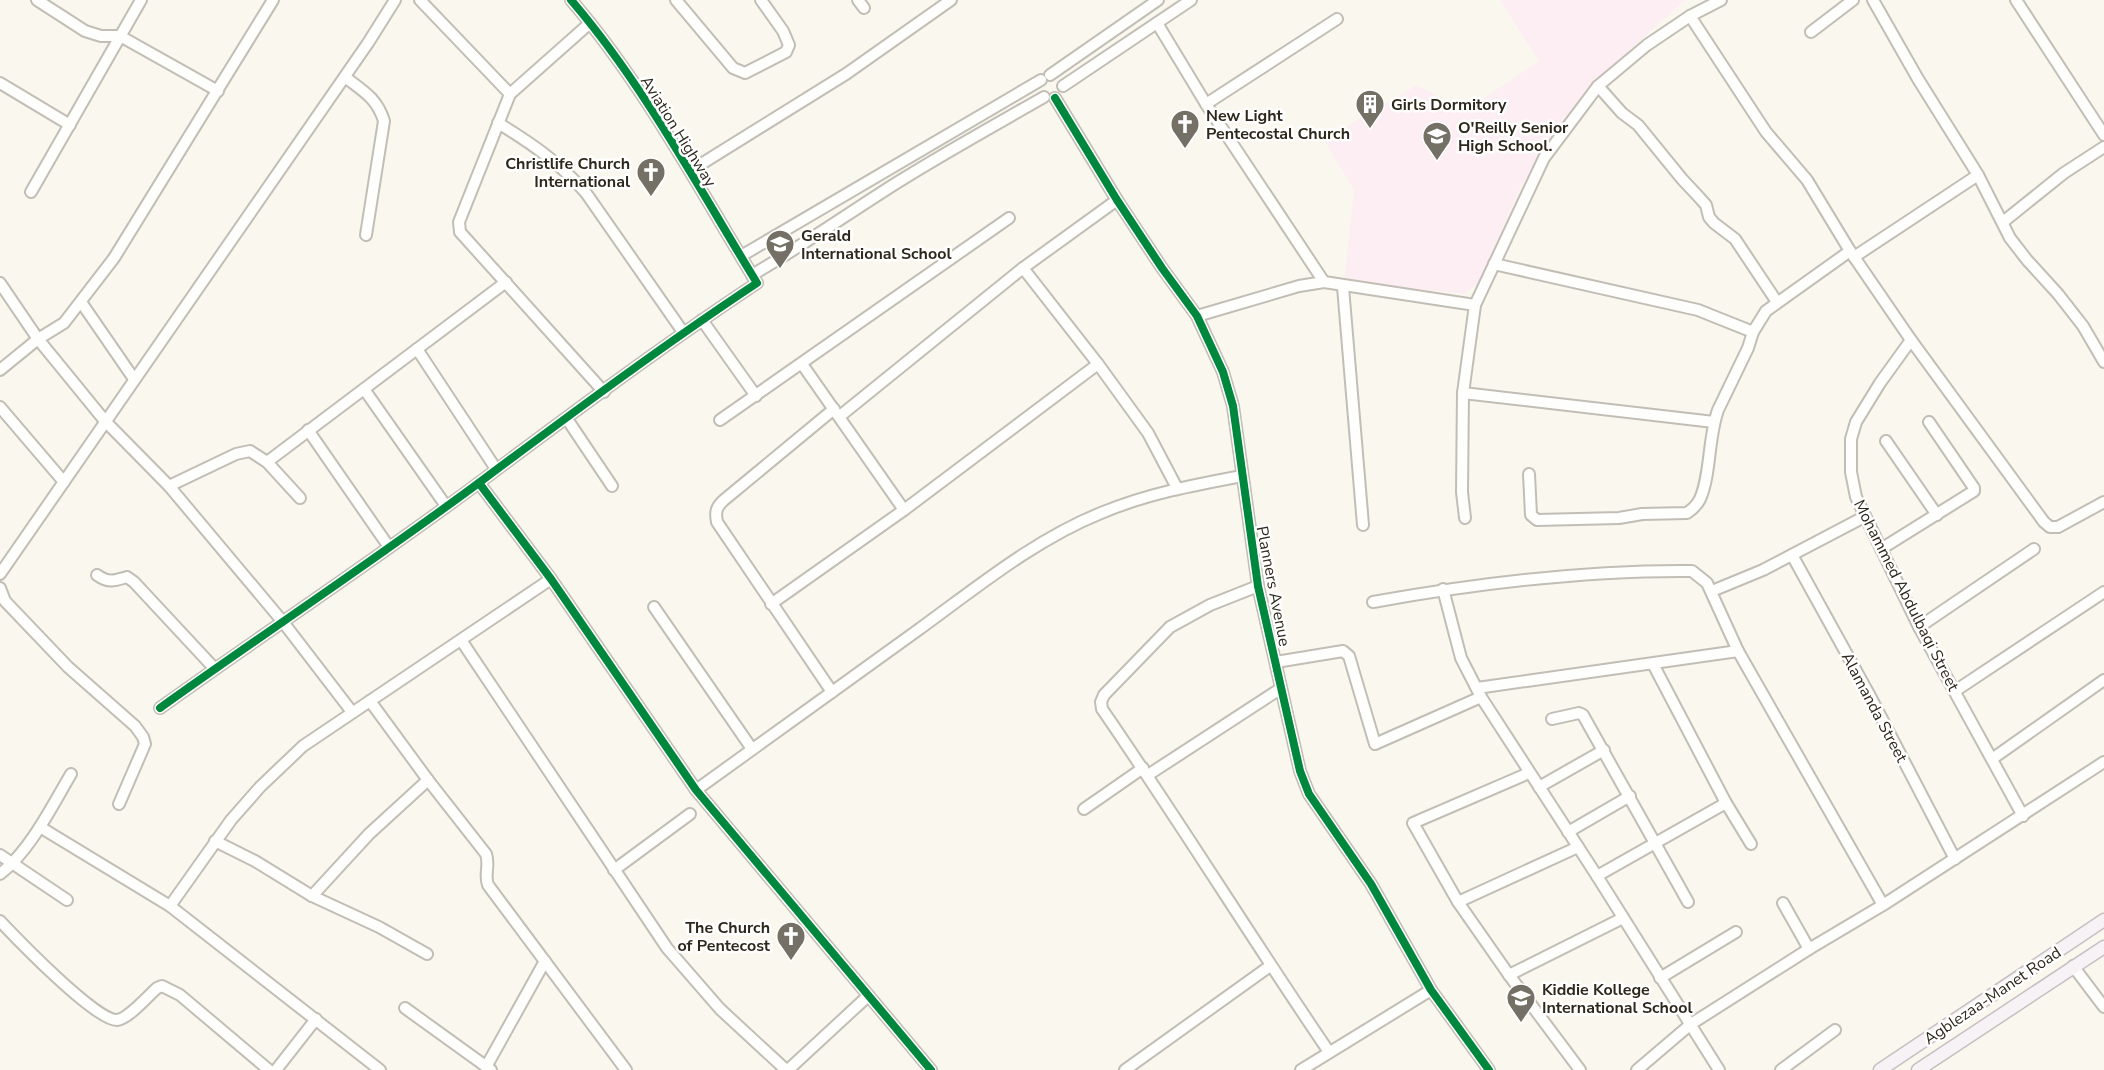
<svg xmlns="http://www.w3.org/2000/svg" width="2104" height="1070" viewBox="0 0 2104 1070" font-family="'Nunito Sans',sans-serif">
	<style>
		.education { fill: #fceef2 }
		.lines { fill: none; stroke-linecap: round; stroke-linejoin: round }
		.minor-casing { stroke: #c2beb5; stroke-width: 14 }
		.major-casing { stroke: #c8bec0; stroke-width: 15 }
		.minor { stroke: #fefefd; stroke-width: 10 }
		.major { stroke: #f7f2f5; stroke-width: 12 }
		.cycleway-casing { stroke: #fff; stroke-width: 11 }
		.cycleway { stroke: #00873e; stroke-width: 8 }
		.labels { text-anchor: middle; stroke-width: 5; stroke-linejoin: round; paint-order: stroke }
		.poi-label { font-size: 16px; font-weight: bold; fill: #2d281b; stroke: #fff; text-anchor: start }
		.street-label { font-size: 16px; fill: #2d281b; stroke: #fff }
	</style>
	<rect width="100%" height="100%" fill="#faf7ef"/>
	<path class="education" d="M1500,0H1685L1584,91L1522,184L1478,283L1464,294L1344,282L1354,190L1324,140L1417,85L1465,111L1539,61Z"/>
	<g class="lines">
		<g class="minor-casing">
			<g id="minor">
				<path d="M37,0L85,31L101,36H120L218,91"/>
				<path d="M420,0L510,94L459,222L460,232L604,392"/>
				<path d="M676,0L733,68L745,73L786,52L789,45L783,31L761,0"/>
				<path d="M858,0L864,8"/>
				<path d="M1873,0L1918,79L1978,175L2010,238L2027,260L2058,294L2083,326L2104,362"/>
				<path d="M2016,0L2104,135"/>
				<path d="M1690,16L1766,132L1807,180L1850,251L1911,340L2044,522L2050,527H2058L2104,502"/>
				<path d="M1157,23L1206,104L1324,282"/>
				<path d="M1811,32L1853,0"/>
				<path d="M1050,75L1158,0"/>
				<path d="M345,77C363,91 377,98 384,121L366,235"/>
				<path d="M0,83L70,125"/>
				<path d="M1063,86L1191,0"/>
				<path d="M1598,86L1622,113L1638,125L1682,179L1697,195L1706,205L1709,217L1714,223L1735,239L1777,302"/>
				<path d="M510,94L590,23"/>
				<path d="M1055,98L1117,200L1162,268L1197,316L1223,372L1233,406L1258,586L1300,771L1309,794L1371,884L1431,990L1489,1070"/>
				<path d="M1206,104L1337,19"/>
				<path d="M498,123C531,143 560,163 586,193L683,332"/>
				<path d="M690,171L846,74L951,0"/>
				<path d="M31,192L141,0"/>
				<path d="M2003,222L2064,173L2104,147"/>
				<path d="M741,256L1041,80"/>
				<path d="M1854,257L1978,175"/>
				<path d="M1494,264L1698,310L1753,332"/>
				<path d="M1023,268L1098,364L1148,433L1177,488"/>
				<path d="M752,275C802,246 849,213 898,182C946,152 995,125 1044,97"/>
				<path d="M0,283L38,339L105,421L169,486L283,622L352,712"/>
				<path d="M1343,287L1363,525"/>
				<path d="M81,302L134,379"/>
				<path d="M1197,316L1299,286L1324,282L1475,305"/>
				<path d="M702,320L756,396"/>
				<path d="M1911,340L1880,383L1856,422L1851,439V472L1856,497L1919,627L2023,816"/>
				<path d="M417,349L496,469"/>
				<path d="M802,364L904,510"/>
				<path d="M0,370L38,339L64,323L114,258L273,0"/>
				<path d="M364,389L446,506"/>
				<path d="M1463,393L1714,422"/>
				<path d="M0,407L64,482"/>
				<path d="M840,416L1023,268L1117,200"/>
				<path d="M567,419L612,486"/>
				<path d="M720,420L1009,218"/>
				<path d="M308,430L389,547"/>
				<path d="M1886,441L1937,515"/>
				<path d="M267,462L506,282"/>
				<path d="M1529,474L1531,515L1537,520L1619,518L1642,514L1687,513C1693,509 1697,505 1700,499C1711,474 1708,438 1718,410L1748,348L1753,332L1766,311L1850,251"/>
				<path d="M479,483L551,579L696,790L931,1070"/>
				<path d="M169,486L236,454L250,451L267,462L300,498"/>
				<path d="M1465,518L1462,492L1463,393L1475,305L1544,158L1598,86L1647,45L1690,16L1721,0"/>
				<path d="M1881,549L1974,491V488L1929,422"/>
				<path d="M1792,555L1871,698L1955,859"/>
				<path d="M0,574L368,43L395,0"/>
				<path d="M97,575C108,583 114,581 127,577L134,582L215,669"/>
				<path d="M1258,586L1210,605L1170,627L1104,695L1101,702L1102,709C1180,822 1252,939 1329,1052"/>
				<path d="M0,588L5,601L68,667L135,726L143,737L145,744L119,804"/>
				<path d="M1443,589L1461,658L1481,697L1597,876L1719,1070"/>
				<path d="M1712,591L1763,570L1864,517"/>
				<path d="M1373,602C1479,583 1585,570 1692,571L1707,583L1738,651L1883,905"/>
				<path d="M771,604L904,510L1098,364"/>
				<path d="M654,607L752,749"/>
				<path d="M1919,627L2034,549"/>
				<path d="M461,640L667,948L720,1009L786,1070"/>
				<path d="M1276,662L1343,651L1349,656L1375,744L1481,697"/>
				<path d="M1477,688L1738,651"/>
				<path d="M1955,691L2104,592"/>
				<path d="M832,692L717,522C715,512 716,507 724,500L834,409"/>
				<path d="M370,701L428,780L486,854C490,865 484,875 488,885L626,1070"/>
				<path d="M160,708C266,632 375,560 480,482C571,414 662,346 757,283C698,187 644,85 571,0"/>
				<path d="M1552,719L1579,713L1583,715L1688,902"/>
				<path d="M1992,759L2104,680"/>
				<path d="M1529,773L1413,823L1458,902L1509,975L1580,1070"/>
				<path d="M1148,775L1280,689"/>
				<path d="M1539,787L1604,750"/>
				<path d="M696,790C770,736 844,684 918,630C976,588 1034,540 1101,513C1146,494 1194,485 1242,476"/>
				<path d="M1726,803L1751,844"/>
				<path d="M1084,809L1143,768"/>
				<path d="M40,827L170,906L380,1070"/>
				<path d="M1568,832L1630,796"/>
				<path d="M215,841L255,861L312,896L379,927L427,954"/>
				<path d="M0,855L67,900"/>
				<path d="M614,870L690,814"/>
				<path d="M0,874C30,851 52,806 71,774"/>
				<path d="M1597,876L1726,803L1653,664"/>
				<path d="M312,896L369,834L428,780"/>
				<path d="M1458,902L1578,847"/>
				<path d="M1783,903L1809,949"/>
				<path d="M170,906L231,820L260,787L303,746L551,579"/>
				<path d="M0,921C17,939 96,1021 117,1020C128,1019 148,996 157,988L162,986L180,995L269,1070"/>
				<path d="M2073,966L2104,1007"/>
				<path d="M1509,975L1623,918"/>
				<path d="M1660,978L1736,932"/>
				<path d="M405,1008L491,1070"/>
				<path d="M486,1067L545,961"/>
				<path d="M276,1070L316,1019"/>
				<path d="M788,1070L868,996"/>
				<path d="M1125,1070L1270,966"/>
				<path d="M1301,1070L1431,990"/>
				<path d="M1637,1070L1691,1024L1809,949L1883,905L2104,762"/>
				<path d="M1781,1070L1835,1030"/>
			</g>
		</g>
		<g class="major-casing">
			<g id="major">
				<path d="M1880,1070L2104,920"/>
				<path d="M1918,1070L2104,947"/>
			</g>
		</g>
		<use href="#minor" class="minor"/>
		<use href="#major" class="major"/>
		<g class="cycleway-casing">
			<g id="cycleway">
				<path d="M1055,98L1117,200L1162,268L1197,316L1223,372L1233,406L1258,586L1300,771L1309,794L1371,884L1431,990L1489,1070"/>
				<path d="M479,483L551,579L696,790L931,1070"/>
				<path d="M160,708C266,632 375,560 480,482C571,414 662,346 757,283C698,187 644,85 571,0"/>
			</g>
		</g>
		<use href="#cycleway" class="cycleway"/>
	</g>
	<defs>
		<g id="building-pin" transform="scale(1.5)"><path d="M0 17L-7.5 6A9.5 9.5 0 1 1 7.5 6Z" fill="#757065" stroke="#fff"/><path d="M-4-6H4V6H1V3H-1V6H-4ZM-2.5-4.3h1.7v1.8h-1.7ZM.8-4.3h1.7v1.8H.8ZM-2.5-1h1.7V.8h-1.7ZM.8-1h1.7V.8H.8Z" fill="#fff"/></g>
		<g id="church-pin" transform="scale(1.5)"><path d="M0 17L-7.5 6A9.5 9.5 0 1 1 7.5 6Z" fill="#757065" stroke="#fff"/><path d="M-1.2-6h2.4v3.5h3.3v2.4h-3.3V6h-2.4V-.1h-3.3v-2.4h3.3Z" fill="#fff"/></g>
		<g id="school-pin" transform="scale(1.5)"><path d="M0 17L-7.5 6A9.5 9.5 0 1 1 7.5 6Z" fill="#757065" stroke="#fff"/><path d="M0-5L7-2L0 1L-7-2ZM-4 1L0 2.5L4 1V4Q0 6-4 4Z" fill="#fff"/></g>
	</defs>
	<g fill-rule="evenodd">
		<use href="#building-pin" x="1370" y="104"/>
		<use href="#church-pin" x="1185" y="124"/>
		<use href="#school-pin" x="1437" y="136"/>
		<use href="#church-pin" x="651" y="172"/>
		<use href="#school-pin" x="780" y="244"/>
		<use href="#church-pin" x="791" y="936"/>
		<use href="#school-pin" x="1521" y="998"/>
	</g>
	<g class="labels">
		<g class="poi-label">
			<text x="1391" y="110">Girls Dormitory</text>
			<text x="1206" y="121">New Light<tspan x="1206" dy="18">Pentecostal Church</tspan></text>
			<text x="1458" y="133">O'Reilly Senior<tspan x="1458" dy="18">High School.</tspan></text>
			<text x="630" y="169" text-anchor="end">Christlife Church<tspan x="630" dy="18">International</tspan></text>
			<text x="801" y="241">Gerald<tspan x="801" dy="18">International School</tspan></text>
			<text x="770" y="933" text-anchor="end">The Church<tspan x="770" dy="18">of Pentecost</tspan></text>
			<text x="1542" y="995">Kiddie Kollege<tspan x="1542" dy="18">International School</tspan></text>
		</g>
		<g class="street-label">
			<text transform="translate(679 131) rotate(58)" y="6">Aviation Highway</text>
			<text transform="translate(1274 586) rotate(79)" y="6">Planners Avenue</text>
			<text transform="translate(1907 595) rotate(63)" y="6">Mohammed Abdulbaqi Street</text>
			<text transform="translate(1875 707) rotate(62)" y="6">Alamanda Street</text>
			<text transform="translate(1992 995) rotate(-34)" y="6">Agblezaa-Manet Road</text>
		</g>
	</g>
</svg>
